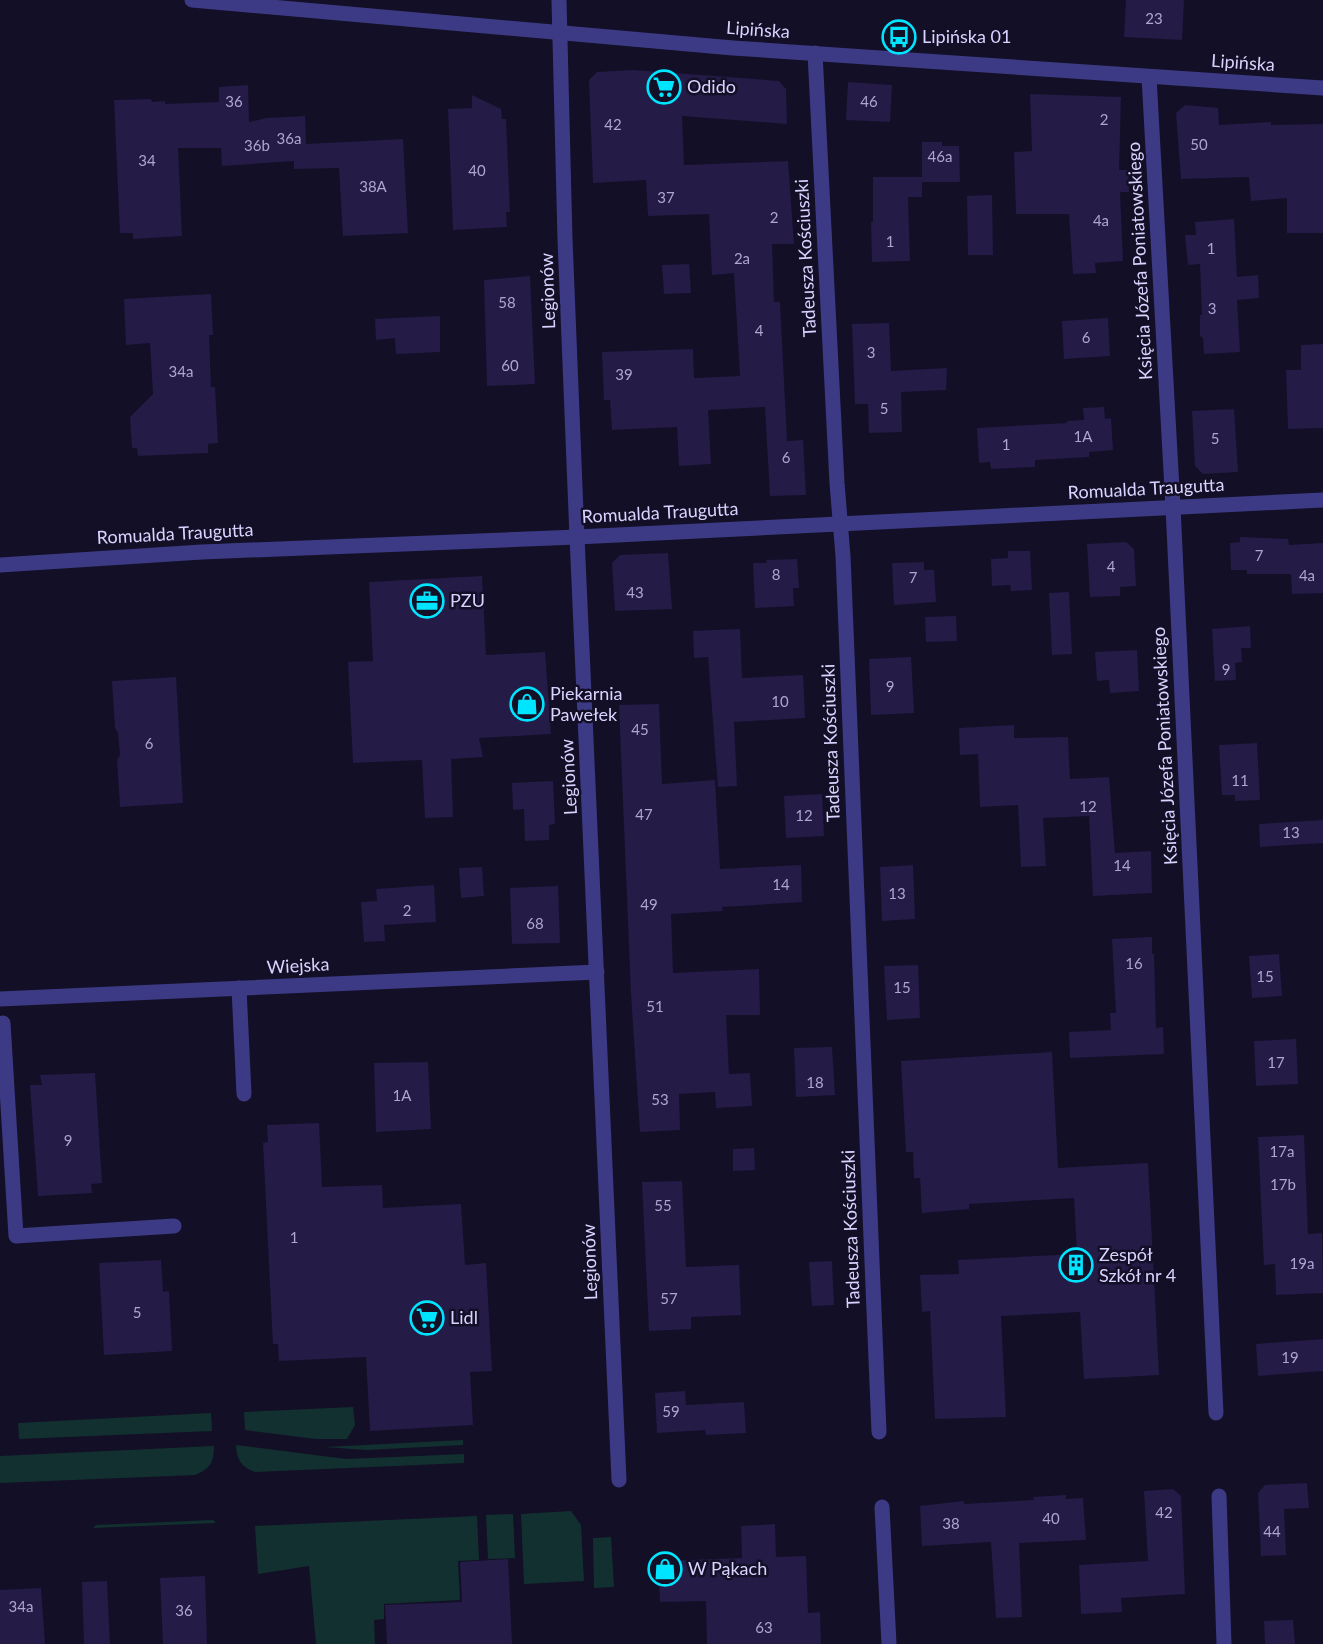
<svg xmlns="http://www.w3.org/2000/svg" width="1323" height="1644" viewBox="0 0 1323 1644" font-family="Lato,sans-serif">
	<style>
		.green { fill: #12302f }
		.building { fill: #241b47 }
		.lines { fill: none; stroke-linecap: round; stroke-linejoin: round }
		.minor { stroke: #3d3a85; stroke-width: 15 }
		.labels { text-anchor: middle; stroke-width: 5; stroke-linejoin: round; paint-order: stroke }
		.number-label { font-size: 15px; fill: #aca6d1 }
		.street-label { font-size: 18px; fill: #d9d4ff; stroke: #130f26 }
		.poi-label { font-size: 18px; fill: #d9d4ff; stroke: #130f26; text-anchor: start }
	</style>
	<rect width="100%" height="100%" fill="#130f26"/>
	<g class="green">
		<path d="M353,1407L355,1425L347,1439H316L245,1430L244,1412Z"/>
		<path d="M211,1413L212,1431L19,1439L18,1423Z"/>
		<path d="M463,1440V1445L366,1450L325,1447Z"/>
		<path d="M236,1445L346,1459L464,1454V1463L255,1472C241,1467 237,1460 236,1445Z"/>
		<path d="M214,1446C214,1462 210,1469 195,1475L0,1483V1456Z"/>
		<path d="M571,1511L581,1525L584,1581L524,1584L521,1514Z"/>
		<path d="M513,1514L515,1558L488,1559L486,1515Z"/>
		<path d="M477,1516L479,1560L458,1561L460,1600L384,1604V1619L374,1620L375,1644H316L309,1566L258,1574L255,1526Z"/>
		<path d="M213,1520L216,1523L93,1528L96,1525Z"/>
		<path d="M611,1537L614,1587L594,1588L593,1538Z"/>
	</g>
	<g class="building">
		<path d="M1126,0H1184L1182,40L1124,37Z"/>
		<path d="M634,70L779,81L786,89L787,124L682,116L684,165L788,161L794,244H772L774,302H780L787,441L803,440L806,495L770,496L765,407L708,410L711,464L679,466L677,427L612,430L610,400H604L602,352L693,349L694,378L740,376L734,273L712,275L709,214L648,216L646,180L593,183L589,80L597,72Z"/>
		<path d="M848,82L892,85L890,122L846,120Z"/>
		<path d="M248,85L249,122L267,118L305,116L306,144L403,139L408,233L343,236L339,168L294,169V161L222,166L221,148H178L182,236L133,239V233H120L114,100L151,99L152,102L165,101V104L219,102V87Z"/>
		<path d="M1030,94L1121,97L1119,170H1128L1129,192H1120L1123,261L1095,263L1096,273L1073,274L1069,214H1016L1014,152L1032,151Z"/>
		<path d="M472,95L501,109L502,119H506L510,212H506L507,227L453,230L448,109L472,108Z"/>
		<path d="M1185,105L1218,108L1219,125L1271,122V125L1323,124V233H1287V198L1251,201L1249,177L1181,179L1176,113Z"/>
		<path d="M922,142H942V146H959L960,182H922Z"/>
		<path d="M873,177H922V197H908L910,261L872,262L871,222H873Z"/>
		<path d="M992,195L993,255H968L967,196Z"/>
		<path d="M1234,219L1237,277L1258,275L1259,298L1237,300L1240,352L1204,354L1203,338L1200,336V315H1202L1200,264L1188,265L1185,235H1196L1195,222Z"/>
		<path d="M689,264L691,293L664,294L662,265Z"/>
		<path d="M530,276L535,384L487,386L484,280Z"/>
		<path d="M211,294L213,335H209L211,387H215L218,443L208,444V453L138,456L137,448H132L130,417L153,394L150,343L126,345L124,299Z"/>
		<path d="M440,316V352L396,354L395,338L376,340L375,319Z"/>
		<path d="M1108,318L1110,356L1064,359L1062,321Z"/>
		<path d="M889,323L891,371L947,368L946,390L901,392L902,432L869,433L868,404H855L852,324Z"/>
		<path d="M1323,344V428L1288,429L1286,370H1301V345Z"/>
		<path d="M1104,407L1105,419L1111,418L1113,450L1089,452V457L1035,460V467L991,469L990,462L979,463L977,428L1067,423V421L1084,420L1083,408Z"/>
		<path d="M1234,409L1238,472L1203,474L1195,466L1192,411Z"/>
		<path d="M1240,537L1288,539L1289,545L1323,543V593L1292,594L1291,574H1247V570H1231L1230,543L1240,542Z"/>
		<path d="M1126,542L1134,549L1136,586L1120,587V596L1090,597L1087,544Z"/>
		<path d="M1008,551H1030L1032,590L1011,591L1010,585L992,586L991,559L1008,558Z"/>
		<path d="M668,553L672,609L615,611L612,563L620,555Z"/>
		<path d="M797,559L799,588H793L794,606L755,608L753,563H767L766,560Z"/>
		<path d="M924,562V570H934L936,602L894,605L892,563Z"/>
		<path d="M482,576L486,655L545,652L551,734L479,738L483,757L451,759L453,817L425,818L422,760L353,763L348,662L373,661L369,582Z"/>
		<path d="M1069,592L1072,654L1052,655L1049,593Z"/>
		<path d="M956,616L957,641L926,642L925,617Z"/>
		<path d="M1250,626L1251,648H1241L1242,662L1235,663L1236,680L1215,681L1212,629Z"/>
		<path d="M740,629L742,678L803,675L805,718L734,722L737,786L718,787L708,657L694,658L693,631Z"/>
		<path d="M1137,650L1139,691L1110,693L1109,680L1097,681L1095,652Z"/>
		<path d="M911,657L914,713L871,715L869,659Z"/>
		<path d="M176,677L183,803L120,807L117,760L120,755L118,733L115,728L112,681Z"/>
		<path d="M659,704L662,784L715,780L720,869L801,865L802,902L722,907L723,911L671,914L673,973L759,969L760,1015H726L729,1074L750,1073L752,1106L716,1108L715,1092L679,1094L680,1130L640,1132L631,994L619,705Z"/>
		<path d="M1014,725V738L1068,737L1070,779L1109,777L1115,853L1151,851L1152,893L1093,896L1089,816L1043,818L1046,866L1021,867L1018,805L980,807L978,754L960,755L959,728Z"/>
		<path d="M1257,743L1260,800L1235,801V795H1222L1219,745Z"/>
		<path d="M553,781L555,824L549,825V840L525,841L524,809L513,810L512,783Z"/>
		<path d="M822,794L824,836L786,838L784,796Z"/>
		<path d="M1323,820V843L1260,847L1259,824Z"/>
		<path d="M913,865L915,919L882,921L880,867Z"/>
		<path d="M482,867L484,896L461,898L459,868Z"/>
		<path d="M434,885L436,922L384,925L385,941L364,942L361,902L377,901L376,889Z"/>
		<path d="M558,886L560,943L512,944L510,888Z"/>
		<path d="M1152,937V954H1154L1156,1028L1163,1027L1164,1054L1070,1058L1069,1032L1111,1030L1110,1013H1116L1112,939Z"/>
		<path d="M1279,954L1282,996L1252,998L1249,956Z"/>
		<path d="M918,965L920,1018L887,1020L884,966Z"/>
		<path d="M1296,1039L1298,1084L1256,1086L1254,1041Z"/>
		<path d="M832,1047L835,1095L796,1097L794,1048Z"/>
		<path d="M1052,1052L1058,1168L1148,1163L1159,1375L1084,1379L1080,1312L1001,1316L1006,1417L935,1419L930,1311L922,1312L920,1275L959,1274L958,1260L1077,1254L1074,1198L969,1204V1209L922,1213L920,1178H914L913,1152H906L901,1061Z"/>
		<path d="M428,1062L431,1129L376,1132L374,1063Z"/>
		<path d="M95,1073L102,1183L91,1184L92,1193L38,1196L30,1085H42L40,1075Z"/>
		<path d="M319,1123L322,1187L382,1185L383,1208L461,1204L465,1265L486,1263L492,1371L470,1372L473,1425L370,1431L366,1357L279,1361L278,1344H273L263,1143L268,1142L267,1125Z"/>
		<path d="M1304,1135L1308,1234L1322,1233L1323,1293L1276,1295L1275,1264L1264,1265L1258,1137Z"/>
		<path d="M754,1148L755,1170L733,1171V1149Z"/>
		<path d="M682,1181L686,1267L739,1265L741,1315L691,1317V1329L649,1331L642,1182Z"/>
		<path d="M161,1260L163,1292L169,1291L172,1351L104,1355L99,1263Z"/>
		<path d="M832,1261L834,1305L812,1306L809,1262Z"/>
		<path d="M1323,1339V1371L1258,1376L1256,1344Z"/>
		<path d="M685,1391L686,1405L744,1402L746,1433L706,1435L705,1430L657,1433L655,1393Z"/>
		<path d="M1307,1483L1309,1508L1284,1509L1286,1555L1261,1556L1258,1493L1265,1485Z"/>
		<path d="M1173,1489L1181,1496L1185,1594L1121,1598L1122,1612L1081,1614L1079,1565L1148,1561L1144,1491Z"/>
		<path d="M1066,1495V1499L1083,1498L1086,1540L1019,1543L1022,1617L996,1618L991,1542L922,1546L920,1506L964,1501V1504L1034,1500L1033,1497Z"/>
		<path d="M775,1524L776,1557L806,1556L808,1613L820,1612L821,1644H707L706,1601L660,1602L658,1561L742,1558L741,1526Z"/>
		<path d="M508,1559L512,1644H387L385,1605L462,1602L460,1562Z"/>
		<path d="M205,1576L207,1644H163L160,1578Z"/>
		<path d="M107,1581L110,1644H84L82,1582Z"/>
		<path d="M41,1588L45,1644H0V1590Z"/>
		<path d="M1293,1620L1295,1644H1265L1264,1621Z"/>
	</g>
	<g class="lines">
		<g class="minor">
			<path d="M192,0L733,48L1323,88"/>
			<path d="M559,0L565,239L577,537L619,1480"/>
			<path d="M815,53L837,483L843,556L879,1432"/>
			<path d="M1149,77L1173,507L1216,1413"/>
			<path d="M0,565L202,552L577,537L1323,500"/>
			<path d="M239,988L244,1094"/>
			<path d="M0,999L597,972"/>
			<path d="M3,1023L16,1236L174,1226"/>
			<path d="M1219,1496L1224,1644"/>
			<path d="M882,1507L889,1644"/>
		</g>
	</g>
	<defs>
		<g id="bus-ring" transform="scale(1.725)"><circle r="9.5" fill="#130f26" stroke="#00e5ff" stroke-width="1.5"/><path d="M-5-6H5V4H4V6H2V4H-2V6H-4V4H-5ZM-3.5-4V0h7V-4ZM-3.5 1.2v1.5H-2V1.2ZM2 1.2v1.5H3.5V1.2Z" fill="#00e5ff"/></g>
		<g id="supermarket-ring" transform="scale(1.725)"><circle r="9.5" fill="#130f26" stroke="#00e5ff" stroke-width="1.5"/><path d="M-6-5.5h2.5l.6 2H6L4.5 2H-2.5L-4.4-4H-6ZM-1.5 3.2a1.3 1.3 0 1 0 .1 0ZM3 3.2a1.3 1.3 0 1 0 .1 0Z" fill="#00e5ff"/></g>
		<g id="office-ring" transform="scale(1.725)"><circle r="9.5" fill="#130f26" stroke="#00e5ff" stroke-width="1.5"/><path d="M-6-3h4V-5.5h4V-3h4V5H-6ZM-1-4.5V-3h2v-1.5ZM-6 0V1H6V0Z" fill="#00e5ff"/></g>
		<g id="shop-ring" transform="scale(1.725)"><circle r="9.5" fill="#130f26" stroke="#00e5ff" stroke-width="1.5"/><path d="M-5-2.5h2.3a2.7 3.5 0 0 1 5.4 0H5L5.5 6h-11ZM-1.5-2.5h3a1.5 2.3 0 0 0-3 0Z" fill="#00e5ff"/></g>
		<g id="building-ring" transform="scale(1.725)"><circle r="9.5" fill="#130f26" stroke="#00e5ff" stroke-width="1.5"/><path d="M-4-6H4V6H1V3H-1V6H-4ZM-2.5-4.3h1.7v1.8h-1.7ZM.8-4.3h1.7v1.8H.8ZM-2.5-1h1.7V.8h-1.7ZM.8-1h1.7V.8H.8Z" fill="#00e5ff"/></g>
	</defs>
	<g fill-rule="evenodd">
		<use href="#bus-ring" x="899" y="37"/>
		<use href="#supermarket-ring" x="664" y="87"/>
		<use href="#office-ring" x="427" y="601"/>
		<use href="#shop-ring" x="527" y="704"/>
		<use href="#building-ring" x="1076" y="1265"/>
		<use href="#supermarket-ring" x="427" y="1318"/>
		<use href="#shop-ring" x="665" y="1569"/>
	</g>
	<g class="labels">
		<g class="number-label">
			<text x="1154" y="24">23</text>
			<text x="234" y="107">36</text>
			<text x="869" y="107">46</text>
			<text x="1104" y="125">2</text>
			<text x="613" y="130">42</text>
			<text x="289" y="144">36a</text>
			<text x="1199" y="150">50</text>
			<text x="257" y="151">36b</text>
			<text x="940" y="162">46a</text>
			<text x="147" y="166">34</text>
			<text x="477" y="176">40</text>
			<text x="373" y="192">38A</text>
			<text x="666" y="203">37</text>
			<text x="774" y="223">2</text>
			<text x="1101" y="226">4a</text>
			<text x="890" y="247">1</text>
			<text x="1211" y="254">1</text>
			<text x="742" y="264">2a</text>
			<text x="507" y="308">58</text>
			<text x="1212" y="314">3</text>
			<text x="759" y="336">4</text>
			<text x="1086" y="343">6</text>
			<text x="871" y="358">3</text>
			<text x="510" y="371">60</text>
			<text x="181" y="377">34a</text>
			<text x="624" y="380">39</text>
			<text x="884" y="414">5</text>
			<text x="1083" y="442">1A</text>
			<text x="1215" y="444">5</text>
			<text x="1006" y="450">1</text>
			<text x="786" y="463">6</text>
			<text x="1259" y="561">7</text>
			<text x="1111" y="572">4</text>
			<text x="776" y="580">8</text>
			<text x="1307" y="581">4a</text>
			<text x="913" y="583">7</text>
			<text x="635" y="598">43</text>
			<text x="1226" y="675">9</text>
			<text x="890" y="692">9</text>
			<text x="780" y="707">10</text>
			<text x="640" y="735">45</text>
			<text x="149" y="749">6</text>
			<text x="1240" y="786">11</text>
			<text x="1088" y="812">12</text>
			<text x="644" y="820">47</text>
			<text x="804" y="821">12</text>
			<text x="1291" y="838">13</text>
			<text x="1122" y="871">14</text>
			<text x="781" y="890">14</text>
			<text x="897" y="899">13</text>
			<text x="649" y="910">49</text>
			<text x="407" y="916">2</text>
			<text x="535" y="929">68</text>
			<text x="1134" y="969">16</text>
			<text x="1265" y="982">15</text>
			<text x="902" y="993">15</text>
			<text x="655" y="1012">51</text>
			<text x="1276" y="1068">17</text>
			<text x="815" y="1088">18</text>
			<text x="402" y="1101">1A</text>
			<text x="660" y="1105">53</text>
			<text x="68" y="1146">9</text>
			<text x="1282" y="1157">17a</text>
			<text x="1283" y="1190">17b</text>
			<text x="663" y="1211">55</text>
			<text x="294" y="1243">1</text>
			<text x="1302" y="1269">19a</text>
			<text x="669" y="1304">57</text>
			<text x="137" y="1318">5</text>
			<text x="1290" y="1363">19</text>
			<text x="671" y="1417">59</text>
			<text x="1164" y="1518">42</text>
			<text x="1051" y="1524">40</text>
			<text x="951" y="1529">38</text>
			<text x="1272" y="1537">44</text>
			<text x="21" y="1612">34a</text>
			<text x="184" y="1616">36</text>
			<text x="764" y="1633">63</text>
		</g>
		<g class="street-label">
			<text transform="translate(758 30) rotate(4)" y="6">Lipińska</text>
			<text transform="translate(1243 63) rotate(4)" y="6">Lipińska</text>
			<text transform="translate(806 258) rotate(-93)" y="6">Tadeusza Kościuszki</text>
			<text transform="translate(1140 261) rotate(-93)" y="6">Księcia Józefa Poniatowskiego</text>
			<text transform="translate(548 291) rotate(-92)" y="6">Legionów</text>
			<text transform="translate(1146 489) rotate(-3)" y="6">Romualda Traugutta</text>
			<text transform="translate(660 513) rotate(-3)" y="6">Romualda Traugutta</text>
			<text transform="translate(175 534) rotate(-3)" y="6">Romualda Traugutta</text>
			<text transform="translate(831 743) rotate(-92)" y="6">Tadeusza Kościuszki</text>
			<text transform="translate(1165 746) rotate(-93)" y="6">Księcia Józefa Poniatowskiego</text>
			<text transform="translate(569 777) rotate(-93)" y="6">Legionów</text>
			<text transform="translate(298 966) rotate(-3)" y="6">Wiejska</text>
			<text transform="translate(851 1229) rotate(-92)" y="6">Tadeusza Kościuszki</text>
			<text transform="translate(590 1262) rotate(-92)" y="6">Legionów</text>
		</g>
		<g class="poi-label">
			<text x="922" y="43">Lipińska 01</text>
			<text x="687" y="93">Odido</text>
			<text x="450" y="607">PZU</text>
			<text x="550" y="700">Piekarnia<tspan x="550" dy="21">Pawełek</tspan></text>
			<text x="1099" y="1261">Zespół<tspan x="1099" dy="21">Szkół nr 4</tspan></text>
			<text x="450" y="1324">Lidl</text>
			<text x="688" y="1575">W Pąkach</text>
		</g>
	</g>
</svg>
